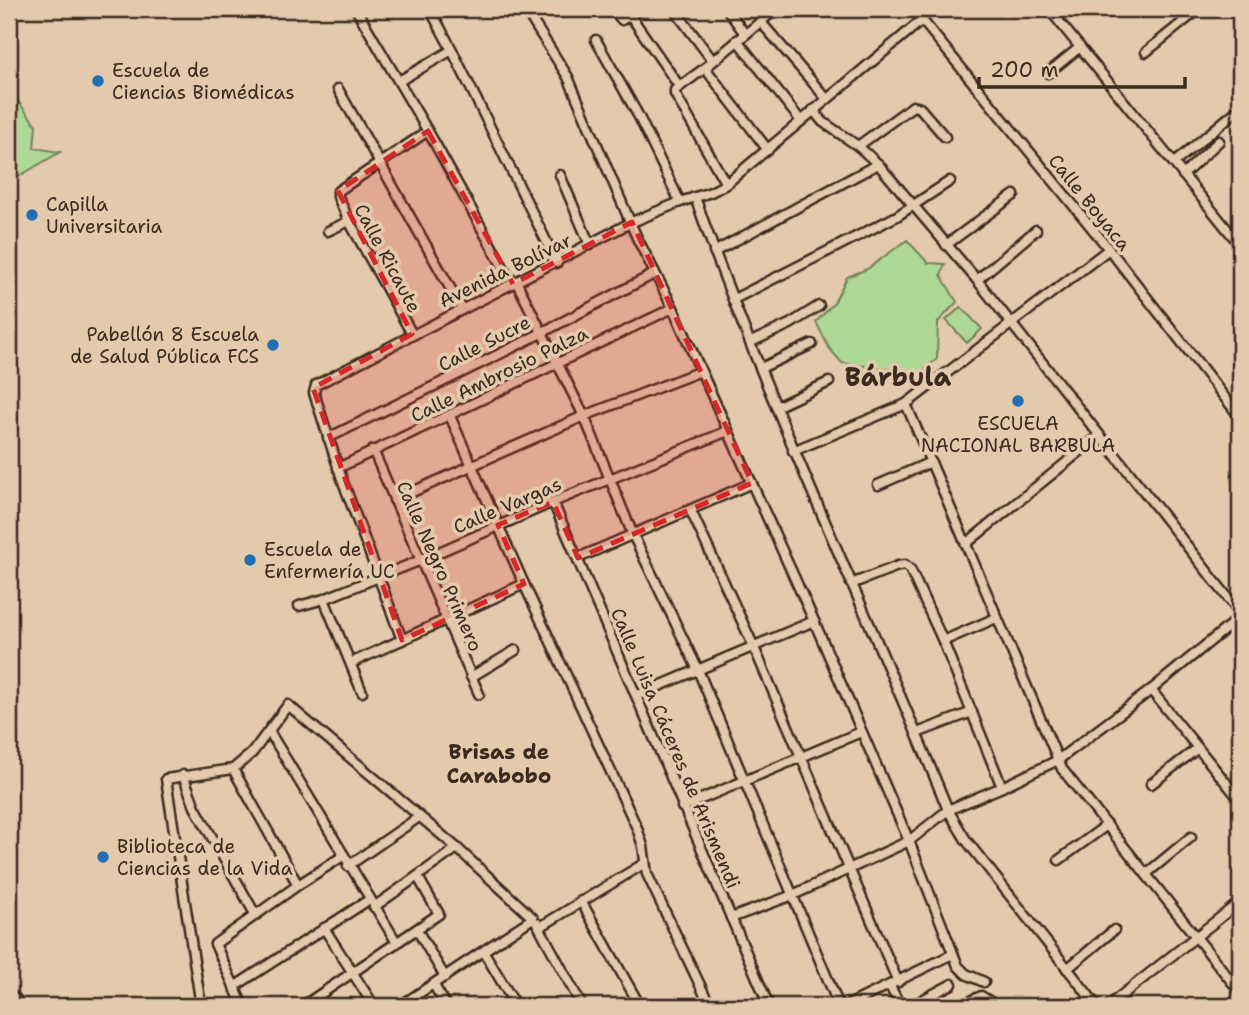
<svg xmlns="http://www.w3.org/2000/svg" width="1249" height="1015" viewBox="0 0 1249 1015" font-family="'Shantell Sans',sans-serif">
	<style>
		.green { fill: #aed895; stroke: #74815a; stroke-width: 2 }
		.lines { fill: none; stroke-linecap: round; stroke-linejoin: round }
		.minor-casing { stroke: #3b2a1e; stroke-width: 13 }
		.minor { stroke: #e4caac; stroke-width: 8 }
		.marked { fill: #d62828; fill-opacity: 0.2; stroke: #d62828; stroke-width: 5; stroke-dasharray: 14 9; stroke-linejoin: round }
		.poi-dot { fill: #1f6fb2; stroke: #e4caac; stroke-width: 2.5 }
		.labels { text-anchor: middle; stroke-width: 7; stroke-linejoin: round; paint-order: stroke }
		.poi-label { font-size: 19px; fill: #3b2a1e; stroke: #e4caac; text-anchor: start }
		.street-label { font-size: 19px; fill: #3b2a1e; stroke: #e4caac }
		.neighbourhood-label { font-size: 21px; font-weight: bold; fill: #3b2a1e; stroke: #e4caac }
		.district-label { font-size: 26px; font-weight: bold; fill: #3b2a1e; stroke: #e4caac }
	</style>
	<rect width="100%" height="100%" fill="#e4caac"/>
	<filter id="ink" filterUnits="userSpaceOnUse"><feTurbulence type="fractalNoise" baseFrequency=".0143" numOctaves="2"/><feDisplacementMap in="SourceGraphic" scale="14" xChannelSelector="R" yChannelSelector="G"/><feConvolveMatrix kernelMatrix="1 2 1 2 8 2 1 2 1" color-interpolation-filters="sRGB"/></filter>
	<g filter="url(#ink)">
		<g class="green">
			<path d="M9,98L17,100L36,125L34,148L60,152L9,182Z"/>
			<path d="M907,240L928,263L945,264L941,275L957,302L938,322L937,359L920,373L842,363L829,348L816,322L834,303L847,277L867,269Z"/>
			<path d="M961,307L982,329L967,343L946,320Z"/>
		</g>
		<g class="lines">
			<g class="minor-casing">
				<g id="minor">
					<path d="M356,9L433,140L508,276L517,283L584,416L633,535L698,670L839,1006"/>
					<path d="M430,9L452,50L557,263"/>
					<path d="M525,9L568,77L637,238L673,308L701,371L814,621L909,841L958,966L966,974L984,982"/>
					<path d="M612,9L622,20L638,9"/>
					<path d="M674,9L713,61"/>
					<path d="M727,9L745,34"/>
					<path d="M913,9L1109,249L1240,417"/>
					<path d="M1049,9L1240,245"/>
					<path d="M630,15L679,86"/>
					<path d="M1057,18L1068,9"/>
					<path d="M760,21L826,98"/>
					<path d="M596,40L638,115L680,202"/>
					<path d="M737,40L801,121"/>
					<path d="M1146,52L1199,9"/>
					<path d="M705,68L768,150"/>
					<path d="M1048,73L1080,47"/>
					<path d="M399,81L452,50"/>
					<path d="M338,89L462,309"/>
					<path d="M813,110L823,122L858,146L878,164L977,280L1240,613"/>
					<path d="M858,146L913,106L920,108L945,137"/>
					<path d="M1174,163L1240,108"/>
					<path d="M560,175L590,245"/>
					<path d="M1183,175L1219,141"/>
					<path d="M726,184L675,94V90L705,68L776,9"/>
					<path d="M695,197C768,406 865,605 948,810L966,840L1097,1006"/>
					<path d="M328,231L349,221"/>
					<path d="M946,245L1014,195"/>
					<path d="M714,252L878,164"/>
					<path d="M977,280L1036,230"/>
					<path d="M734,299L897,216L950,181"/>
					<path d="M412,334L349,221L338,197V191L428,131"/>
					<path d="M751,342L790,324L819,306"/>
					<path d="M761,368L812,344"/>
					<path d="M906,404L1062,769L1240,992"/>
					<path d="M776,407L829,382"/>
					<path d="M450,416L524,584L637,828L643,846L647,874L710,1006"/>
					<path d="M328,438L520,344L654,274"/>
					<path d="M373,450L479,694"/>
					<path d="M793,451L906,404L1109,249"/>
					<path d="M338,468L673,308"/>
					<path d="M878,485L931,462"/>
					<path d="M394,500L584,416L701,371"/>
					<path d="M553,502L769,1006"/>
					<path d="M691,511L753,645L898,982"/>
					<path d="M967,543L1099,436"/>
					<path d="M578,558L752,483"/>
					<path d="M851,584L898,566L905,565L910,569L943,641L1002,787"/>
					<path d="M324,599L362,692"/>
					<path d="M299,606L324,599L421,560L553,502L728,431"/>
					<path d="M402,640L342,479L314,393L316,385L632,222L680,202L711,192L726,184L922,20"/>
					<path d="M943,641L996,618"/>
					<path d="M351,663L524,584"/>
					<path d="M471,677L516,650"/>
					<path d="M1151,690L1240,800"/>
					<path d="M638,695L814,621"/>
					<path d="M269,731L397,943"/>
					<path d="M917,733L972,712"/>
					<path d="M233,769L298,885"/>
					<path d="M183,775L195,807L255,914"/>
					<path d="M1151,784L1198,748"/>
					<path d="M682,807L861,732"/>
					<path d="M1059,860L1107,825"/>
					<path d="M348,866L419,817"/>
					<path d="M1146,874L1191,837"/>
					<path d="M581,901L640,1006"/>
					<path d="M374,907L457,848"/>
					<path d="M731,918L793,895L909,841L948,810L1002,787L1058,760L1151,690L1240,617"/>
					<path d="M537,923L582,1006"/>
					<path d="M540,927L645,863"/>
					<path d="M324,928L374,1006"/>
					<path d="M417,930L445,977"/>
					<path d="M484,952L516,1006"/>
					<path d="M1067,969L1114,930"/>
					<path d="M434,985L446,1006"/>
					<path d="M890,986L900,1006"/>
					<path d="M234,987L370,899"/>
					<path d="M9,994L16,999"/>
					<path d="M201,1006L166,779L233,769L252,753L288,705L457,848L533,918L400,1006"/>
					<path d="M243,1006L215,944L298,885L343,856"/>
					<path d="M303,1006L439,914L418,877"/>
					<path d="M846,1006L953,954"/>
					<path d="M911,1006L952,984"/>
					<path d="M960,1006L981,996L997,1006"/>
					<path d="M1108,1006L1240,902"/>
				</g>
			</g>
			<use href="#minor" class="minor"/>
		</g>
	</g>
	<path class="marked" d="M428,131L513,284L632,222L752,483L578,558L553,502L498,525L524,584L402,640L313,388L412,334L338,191Z"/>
	<g class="poi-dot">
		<circle cx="98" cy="81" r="7"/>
		<circle cx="32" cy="215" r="7"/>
		<circle cx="273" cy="345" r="7"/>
		<circle cx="1018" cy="401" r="7"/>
		<circle cx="250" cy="560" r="7"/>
		<circle cx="103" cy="857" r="7"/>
	</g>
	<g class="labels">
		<g class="poi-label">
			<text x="112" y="77">Escuela de<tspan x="112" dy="22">Ciencias Biomédicas</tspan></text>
			<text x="46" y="211">Capilla<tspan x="46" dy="22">Universitaria</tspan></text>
			<text x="259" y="341" text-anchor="end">Pabellón 8 Escuela<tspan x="259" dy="22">de Salud Pública FCS</tspan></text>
			<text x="1018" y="430" text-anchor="middle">ESCUELA<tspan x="1018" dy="22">NACIONAL BARBULA</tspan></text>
			<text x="264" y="556">Escuela de<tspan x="264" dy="22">Enfermería UC</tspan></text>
			<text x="117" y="853">Biblioteca de<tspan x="117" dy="22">Ciencias de la Vida</tspan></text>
		</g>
		<g class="street-label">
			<text transform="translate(1090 202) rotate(51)" y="7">Calle Boyaca</text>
			<text transform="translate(388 258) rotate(62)" y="7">Calle Ricaute</text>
			<text transform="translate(505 270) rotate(-26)" y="7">Avenida Bolívar</text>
			<text transform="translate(484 343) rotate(-27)" y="7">Calle Sucre</text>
			<text transform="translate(499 374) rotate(-26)" y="7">Calle Ambrosio Palza</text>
			<text transform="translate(507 505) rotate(-23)" y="7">Calle Vargas</text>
			<text transform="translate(440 566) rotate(66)" y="7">Calle Negro Primero</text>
			<text transform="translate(676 748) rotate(67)" y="7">Calle Luisa Cáceres de Arismendi</text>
		</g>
		<g class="neighbourhood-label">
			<text x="499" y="759">Brisas de<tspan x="499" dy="24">Carabobo</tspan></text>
		</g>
		<g class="district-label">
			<text x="898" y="386">Bárbula</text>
		</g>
	</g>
	<rect width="1249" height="1015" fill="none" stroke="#e4caac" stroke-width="35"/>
	<rect x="18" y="18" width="1214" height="980" fill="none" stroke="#3b2a1e" stroke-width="2.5" filter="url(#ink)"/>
	<path d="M979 77v10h206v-10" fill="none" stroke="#3b2a1e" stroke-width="3.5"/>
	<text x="990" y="77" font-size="21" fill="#3b2a1e" stroke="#e4caac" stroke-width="5" paint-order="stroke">200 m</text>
</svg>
